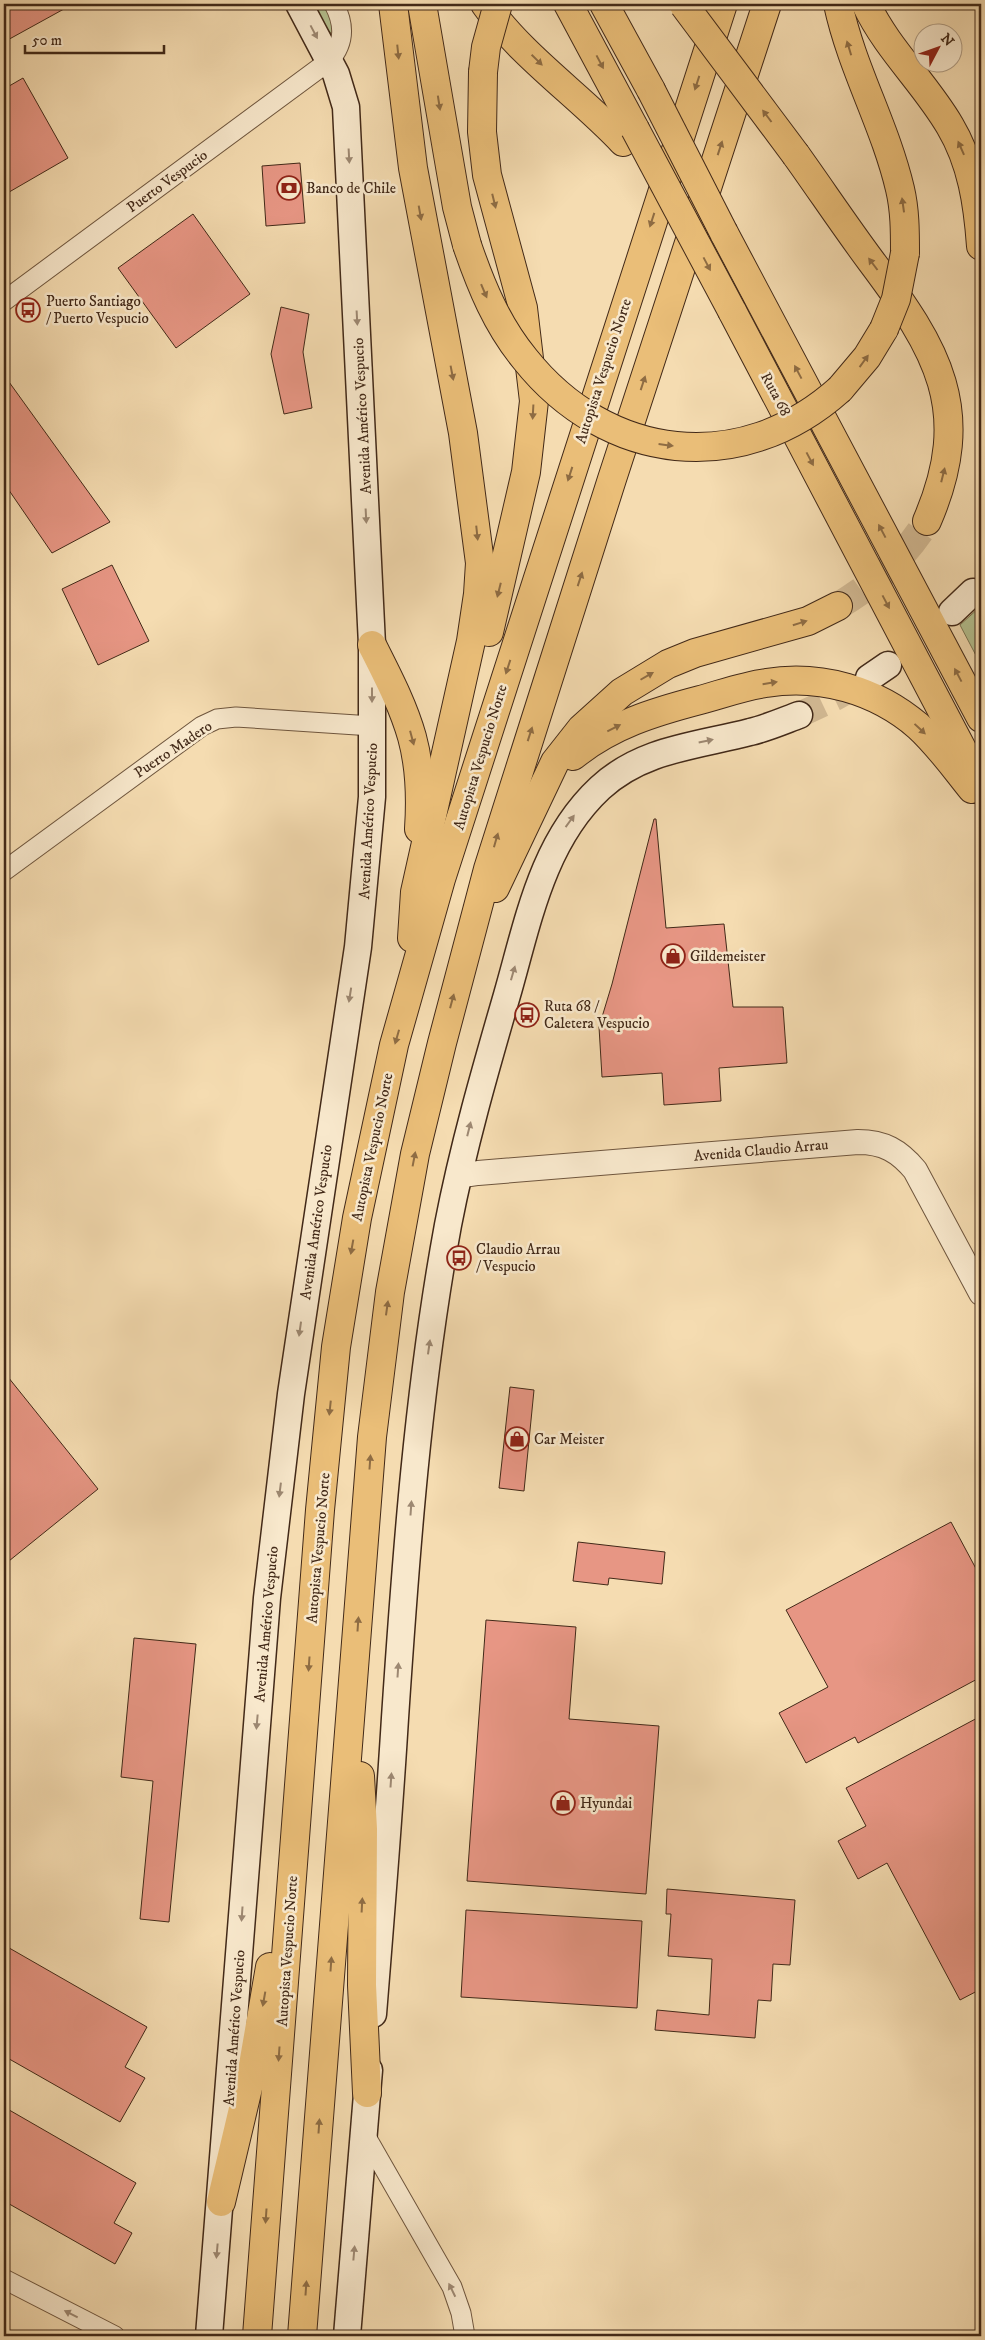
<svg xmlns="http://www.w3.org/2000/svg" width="985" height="2340" viewBox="0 0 985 2340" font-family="'IM FELL DW Pica',serif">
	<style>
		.green { fill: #b5c291; stroke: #7c7654 }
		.building { fill: #e79684; stroke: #422918 }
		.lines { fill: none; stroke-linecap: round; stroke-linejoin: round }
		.secondary-tunnel { stroke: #d1b892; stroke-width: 26; stroke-dasharray: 26 13; stroke-linecap: butt }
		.motorway-tunnel { stroke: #d1b892; stroke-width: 28; stroke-dasharray: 28 14; stroke-linecap: butt }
		.minor-casing { stroke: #6f563e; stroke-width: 21 }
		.tertiary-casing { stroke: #6f563e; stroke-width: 26 }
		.secondary-casing { stroke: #422918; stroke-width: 29 }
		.motorway-casing { stroke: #422918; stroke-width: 30 }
		.minor { stroke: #f8e8cc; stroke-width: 19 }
		.tertiary { stroke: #f8e8cc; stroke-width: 24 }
		.secondary { stroke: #f8e8cc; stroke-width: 26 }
		.motorway { stroke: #eabe78; stroke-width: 28 }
		.motorway-bridge-casing { stroke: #422918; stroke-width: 30; stroke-linecap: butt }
		.motorway-bridge { stroke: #eabe78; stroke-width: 28 }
		.oneway { fill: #9d8872 }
		.oneway2 { fill: #8e6c43 }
		.labels { text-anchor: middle; stroke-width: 5; stroke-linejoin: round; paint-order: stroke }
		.street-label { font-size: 15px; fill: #422918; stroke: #f8e8cc }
		.poi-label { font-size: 15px; fill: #422918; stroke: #f8e8cc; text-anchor: start }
	</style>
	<rect width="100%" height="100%" fill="#f5dcb1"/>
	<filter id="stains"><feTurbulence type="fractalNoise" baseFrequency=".004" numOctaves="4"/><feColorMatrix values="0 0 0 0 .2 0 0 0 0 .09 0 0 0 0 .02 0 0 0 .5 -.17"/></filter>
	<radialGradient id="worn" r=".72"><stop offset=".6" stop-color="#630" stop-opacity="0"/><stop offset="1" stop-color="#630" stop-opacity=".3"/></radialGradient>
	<g class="green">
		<path d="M309,4H342L340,41L319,22Z"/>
		<path d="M981,606V665L960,625Z"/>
	</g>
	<g class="building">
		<path d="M4,4H73L4,42Z"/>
		<path d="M23,78L68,158L4,195V89Z"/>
		<path d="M300,163L305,223L266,226L262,166Z"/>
		<path d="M193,214L250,294L176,348L118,268Z"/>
		<path d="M281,307L309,314L303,352L312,408L284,414L271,354Z"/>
		<path d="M4,375L110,522L52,553L4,483Z"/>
		<path d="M112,565L149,641L98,665L62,589Z"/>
		<path d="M654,819H656L666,928L724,924L733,1007H783L787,1063L719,1068L721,1101L664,1105L662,1073L602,1077L599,1027L612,984Z"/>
		<path d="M4,1372L98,1489L4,1565Z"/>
		<path d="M510,1387L534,1390L524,1491L499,1488Z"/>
		<path d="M951,1522L981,1578V1677L858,1743L855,1737L806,1763L779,1713L828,1687L786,1610Z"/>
		<path d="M578,1542L665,1552L662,1584L609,1578L608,1585L573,1581Z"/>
		<path d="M486,1620L576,1627L569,1719L659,1726L646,1894L467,1881Z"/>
		<path d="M134,1638L196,1644L169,1922L140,1919L153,1781L121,1777Z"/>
		<path d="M981,1716V1989L960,2000L887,1863L858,1879L838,1841L866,1826L846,1788Z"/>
		<path d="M667,1889L795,1900L790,1965L773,1964L771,2001L758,2000L755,2038L655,2030L657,2010L709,2015L712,1959L668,1956L671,1914H666Z"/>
		<path d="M466,1910L642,1921L637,2008L461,1997Z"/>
		<path d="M4,1945L147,2027L125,2067L145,2078L120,2122L4,2056Z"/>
		<path d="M4,2107L136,2183L114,2223L132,2233L115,2264L4,2201Z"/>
	</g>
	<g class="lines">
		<path class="secondary-tunnel" d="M799,715L835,698L865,681"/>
		<path class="motorway-tunnel" d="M838,606C875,584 904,558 927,521"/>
		<g class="minor-casing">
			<g id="minor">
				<path d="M4,301L329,61C345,43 345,25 334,4"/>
				<path d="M4,871L202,726L217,719L236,717L372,726"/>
				<path d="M365,2135L452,2287L461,2313L465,2336"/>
				<path d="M4,2279L115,2336"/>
			</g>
		</g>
		<g class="tertiary-casing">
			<path id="tertiary" d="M458,1176L478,1173L858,1142C884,1142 899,1151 915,1170L981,1293"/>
		</g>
		<g class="secondary-casing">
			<g id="secondary">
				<path d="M952,612L973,592"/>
				<path d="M869,678L888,665"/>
				<path d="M373,2014C381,1915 389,1817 395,1718C406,1553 418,1388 448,1225C463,1147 485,1071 507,995C528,922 542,842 600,788C642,749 696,746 750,732C767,728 783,721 799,715"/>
				<path d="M209,2336L267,1598L291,1394L358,947L372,797V645L346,107L336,74L299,4"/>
				<path d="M347,2336L369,2070"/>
			</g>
		</g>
		<g class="motorway-casing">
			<g id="motorway">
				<path d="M393,4L413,168L463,433L480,563L478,594L471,641L415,892L412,938"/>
				<path d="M422,4L457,207L467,245"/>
				<path d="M485,4C521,56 580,96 623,142"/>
				<path d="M568,4L635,129"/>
				<path d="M604,4L651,90"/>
				<path d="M838,4C852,69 885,125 900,189C905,210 905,232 905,253"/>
				<path d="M866,4C887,49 925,83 950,126C972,163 978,204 981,246"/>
				<path d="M483,72L482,132L487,175L523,308L534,401L526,472L489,632"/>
				<path d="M796,155C821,190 845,226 871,261C937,349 975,410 927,521"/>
				<path d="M724,233L981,718"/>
				<path d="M732,311L981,785"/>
				<path d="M840,389L867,357L884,329"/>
				<path d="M372,645C387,675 403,705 412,737C420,766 421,799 419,829"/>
				<path d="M573,756C611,725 654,712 700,700C722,694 744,686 766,683C820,674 876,690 918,726C938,744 955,768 972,789"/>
				<path d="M495,888L555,762L581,729L622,692L668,664L695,653L808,621L838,606"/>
				<path d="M360,1776L363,1829L362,1985L367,2093"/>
				<path d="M221,2202L252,2071L270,1967"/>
				<path d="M257,2336L320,1510L336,1347L357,1218L394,1045L441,879L723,4"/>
				<path d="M302,2336L372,1437L390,1292L415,1154L442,1043L488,869L612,479L767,4"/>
			</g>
		</g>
		<use href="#minor" class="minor"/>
		<use href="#tertiary" class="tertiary"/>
		<use href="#secondary" class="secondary"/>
		<use href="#motorway" class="motorway"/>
		<g class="motorway-bridge-casing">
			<g id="motorway-bridge">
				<path d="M684,5L796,155"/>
				<path d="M483,72L486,47L498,4"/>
				<path d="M651,90L724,233"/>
				<path d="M635,129L732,311"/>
				<path d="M467,245C481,286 497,325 525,359C607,462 741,478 840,389"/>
				<path d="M884,329L896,299L905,253"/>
			</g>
		</g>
		<use href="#motorway-bridge" class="motorway-bridge"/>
	</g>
	<defs><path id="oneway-solid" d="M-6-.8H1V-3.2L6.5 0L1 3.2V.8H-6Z" transform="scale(1.25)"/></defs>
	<g class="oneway">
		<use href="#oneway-solid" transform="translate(314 32) rotate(62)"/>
		<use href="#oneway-solid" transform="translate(349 156) rotate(87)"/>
		<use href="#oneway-solid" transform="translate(357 318) rotate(87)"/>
		<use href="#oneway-solid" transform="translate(366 516) rotate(87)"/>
		<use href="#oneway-solid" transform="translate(372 695) rotate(90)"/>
		<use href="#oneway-solid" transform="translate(706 741) rotate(-12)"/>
		<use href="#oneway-solid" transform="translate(570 821) rotate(-54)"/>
		<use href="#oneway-solid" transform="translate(513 973) rotate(-74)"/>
		<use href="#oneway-solid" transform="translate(350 995) rotate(99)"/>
		<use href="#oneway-solid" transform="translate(469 1129) rotate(-76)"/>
		<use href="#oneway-solid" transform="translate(300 1329) rotate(98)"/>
		<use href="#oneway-solid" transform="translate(429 1347) rotate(-82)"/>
		<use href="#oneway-solid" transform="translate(280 1490) rotate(97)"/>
		<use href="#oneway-solid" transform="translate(411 1508) rotate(-86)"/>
		<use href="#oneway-solid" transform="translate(398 1670) rotate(-86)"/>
		<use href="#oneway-solid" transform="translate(257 1722) rotate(95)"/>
		<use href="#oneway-solid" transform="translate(391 1780) rotate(-86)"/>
		<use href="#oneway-solid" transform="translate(242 1914) rotate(94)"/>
		<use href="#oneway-solid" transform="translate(217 2251) rotate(95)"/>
		<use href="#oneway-solid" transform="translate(354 2253) rotate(-85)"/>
		<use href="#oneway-solid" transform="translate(452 2290) rotate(-116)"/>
		<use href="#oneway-solid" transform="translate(71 2314) rotate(-153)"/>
	</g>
	<g class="oneway2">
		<use href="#oneway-solid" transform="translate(849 48) rotate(-107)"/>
		<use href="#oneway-solid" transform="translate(398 52) rotate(84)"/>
		<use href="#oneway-solid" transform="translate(537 60) rotate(44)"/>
		<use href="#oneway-solid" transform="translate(600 62) rotate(62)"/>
		<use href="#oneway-solid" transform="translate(697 83) rotate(108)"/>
		<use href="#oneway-solid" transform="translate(439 103) rotate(81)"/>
		<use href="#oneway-solid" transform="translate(767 116) rotate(-127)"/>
		<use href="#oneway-solid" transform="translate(720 148) rotate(-72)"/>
		<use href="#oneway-solid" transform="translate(961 148) rotate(-114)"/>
		<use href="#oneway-solid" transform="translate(494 201) rotate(76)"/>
		<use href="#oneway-solid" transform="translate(903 205) rotate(-98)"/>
		<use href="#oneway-solid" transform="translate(420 213) rotate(80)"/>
		<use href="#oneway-solid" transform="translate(652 220) rotate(108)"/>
		<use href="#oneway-solid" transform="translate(707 264) rotate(62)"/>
		<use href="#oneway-solid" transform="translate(873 264) rotate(-127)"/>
		<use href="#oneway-solid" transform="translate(484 291) rotate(67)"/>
		<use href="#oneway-solid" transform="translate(864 361) rotate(-54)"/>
		<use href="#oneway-solid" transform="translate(798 372) rotate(-118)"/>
		<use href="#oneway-solid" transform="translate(452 373) rotate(79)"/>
		<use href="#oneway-solid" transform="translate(643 383) rotate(-72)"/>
		<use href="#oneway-solid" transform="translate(533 412) rotate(93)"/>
		<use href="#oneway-solid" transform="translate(666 445) rotate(7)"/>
		<use href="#oneway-solid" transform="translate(810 459) rotate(62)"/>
		<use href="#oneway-solid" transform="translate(570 474) rotate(108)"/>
		<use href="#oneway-solid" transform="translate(943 475) rotate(-76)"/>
		<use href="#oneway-solid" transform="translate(882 531) rotate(-118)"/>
		<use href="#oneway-solid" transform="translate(477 533) rotate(84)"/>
		<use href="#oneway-solid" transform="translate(580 579) rotate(-72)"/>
		<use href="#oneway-solid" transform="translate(499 590) rotate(104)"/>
		<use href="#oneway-solid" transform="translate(886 602) rotate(62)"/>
		<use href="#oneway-solid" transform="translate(800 623) rotate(-17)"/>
		<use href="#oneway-solid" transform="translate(508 667) rotate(108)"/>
		<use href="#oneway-solid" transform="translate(958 675) rotate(-118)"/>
		<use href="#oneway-solid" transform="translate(647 676) rotate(-30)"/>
		<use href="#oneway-solid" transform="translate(770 683) rotate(-9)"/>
		<use href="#oneway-solid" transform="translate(614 728) rotate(-27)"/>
		<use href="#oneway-solid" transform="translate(920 729) rotate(43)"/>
		<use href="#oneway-solid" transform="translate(530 734) rotate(-72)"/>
		<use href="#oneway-solid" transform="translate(412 738) rotate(75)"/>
		<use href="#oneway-solid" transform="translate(496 840) rotate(-74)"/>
		<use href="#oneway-solid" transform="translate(452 1001) rotate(-75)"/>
		<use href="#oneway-solid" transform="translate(397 1037) rotate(106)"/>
		<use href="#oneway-solid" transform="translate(414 1159) rotate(-79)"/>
		<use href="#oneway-solid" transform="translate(352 1247) rotate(100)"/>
		<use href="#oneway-solid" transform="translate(387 1308) rotate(-82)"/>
		<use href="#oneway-solid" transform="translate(330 1408) rotate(96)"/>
		<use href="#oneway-solid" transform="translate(370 1462) rotate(-86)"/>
		<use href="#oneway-solid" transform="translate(358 1624) rotate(-86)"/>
		<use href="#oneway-solid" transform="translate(309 1664) rotate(94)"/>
		<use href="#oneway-solid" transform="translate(362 1905) rotate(-87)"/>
		<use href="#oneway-solid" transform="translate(331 1964) rotate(-86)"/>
		<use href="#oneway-solid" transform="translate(264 1999) rotate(100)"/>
		<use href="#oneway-solid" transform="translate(279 2054) rotate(94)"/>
		<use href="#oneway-solid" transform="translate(319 2126) rotate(-86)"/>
		<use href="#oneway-solid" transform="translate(266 2216) rotate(94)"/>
		<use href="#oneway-solid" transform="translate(306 2288) rotate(-86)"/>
	</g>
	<defs>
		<g id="bank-ring" transform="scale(1.25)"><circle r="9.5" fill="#f8e8cc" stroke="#8f2418" stroke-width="1.5"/><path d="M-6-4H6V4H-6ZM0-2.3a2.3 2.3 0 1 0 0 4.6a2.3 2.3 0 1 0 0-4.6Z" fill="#8f2418"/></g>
		<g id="bus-ring" transform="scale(1.25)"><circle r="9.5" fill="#f8e8cc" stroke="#8f2418" stroke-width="1.5"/><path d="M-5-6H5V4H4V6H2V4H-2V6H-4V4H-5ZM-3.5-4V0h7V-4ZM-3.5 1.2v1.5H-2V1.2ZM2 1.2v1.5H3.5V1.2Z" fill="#8f2418"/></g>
		<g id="shop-ring" transform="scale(1.25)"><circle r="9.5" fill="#f8e8cc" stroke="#8f2418" stroke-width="1.5"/><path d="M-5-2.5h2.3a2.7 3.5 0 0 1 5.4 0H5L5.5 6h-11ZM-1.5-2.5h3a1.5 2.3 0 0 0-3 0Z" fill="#8f2418"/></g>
	</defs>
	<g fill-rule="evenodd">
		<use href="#bank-ring" x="289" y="188"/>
		<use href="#bus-ring" x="28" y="310"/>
		<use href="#shop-ring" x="673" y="956"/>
		<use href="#bus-ring" x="527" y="1015"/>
		<use href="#bus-ring" x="459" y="1258"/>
		<use href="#shop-ring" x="517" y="1439"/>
		<use href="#shop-ring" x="563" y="1803"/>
	</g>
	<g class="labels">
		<g class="street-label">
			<text transform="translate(167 181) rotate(-36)" y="5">Puerto Vespucio</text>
			<text transform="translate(603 371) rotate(-72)" y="5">Autopista Vespucio Norte</text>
			<text transform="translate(776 394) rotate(62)" y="5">Ruta 68</text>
			<text transform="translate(362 416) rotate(-93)" y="5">Avenida Américo Vespucio</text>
			<text transform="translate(173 749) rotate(-34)" y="5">Puerto Madero</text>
			<text transform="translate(480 757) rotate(-73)" y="5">Autopista Vespucio Norte</text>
			<text transform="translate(368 821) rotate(-87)" y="5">Avenida Américo Vespucio</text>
			<text transform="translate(372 1147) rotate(-78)" y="5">Autopista Vespucio Norte</text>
			<text transform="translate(761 1150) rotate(-5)" y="5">Avenida Claudio Arrau</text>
			<text transform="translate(316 1222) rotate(-82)" y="5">Avenida Américo Vespucio</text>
			<text transform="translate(318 1548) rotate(-85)" y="5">Autopista Vespucio Norte</text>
			<text transform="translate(266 1624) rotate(-85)" y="5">Avenida Américo Vespucio</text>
			<text transform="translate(287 1951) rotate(-86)" y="5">Autopista Vespucio Norte</text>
			<text transform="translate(234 2028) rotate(-86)" y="5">Avenida Américo Vespucio</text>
		</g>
		<g class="poi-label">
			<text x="306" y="193">Banco de Chile</text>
			<text x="46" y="306">Puerto Santiago<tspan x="46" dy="17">/ Puerto Vespucio</tspan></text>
			<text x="690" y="961">Gildemeister</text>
			<text x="544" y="1011">Ruta 68 /<tspan x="544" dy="17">Caletera Vespucio</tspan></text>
			<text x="476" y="1254">Claudio Arrau<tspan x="476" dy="17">/ Vespucio</tspan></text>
			<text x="534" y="1444">Car Meister</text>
			<text x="580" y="1808">Hyundai</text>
		</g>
	</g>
	<rect width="985" height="2340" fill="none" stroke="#f5dcb1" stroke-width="20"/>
	<rect x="5" y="5" width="975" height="2330" fill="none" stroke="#422918" stroke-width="2.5"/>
	<rect x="10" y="10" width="965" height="2320" fill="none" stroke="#422918"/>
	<g transform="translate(938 48) rotate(49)"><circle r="24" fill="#f8e8cc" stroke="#af9c84"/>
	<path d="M0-4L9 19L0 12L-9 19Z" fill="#8f2418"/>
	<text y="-8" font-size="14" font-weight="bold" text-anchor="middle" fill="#422918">N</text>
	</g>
	<path d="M25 45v8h139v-8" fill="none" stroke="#422918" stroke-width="2.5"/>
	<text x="32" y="45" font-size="15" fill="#422918" stroke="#f8e8cc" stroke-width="4" paint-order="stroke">50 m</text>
	<rect width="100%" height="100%" filter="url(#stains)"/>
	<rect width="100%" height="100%" fill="url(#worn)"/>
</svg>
